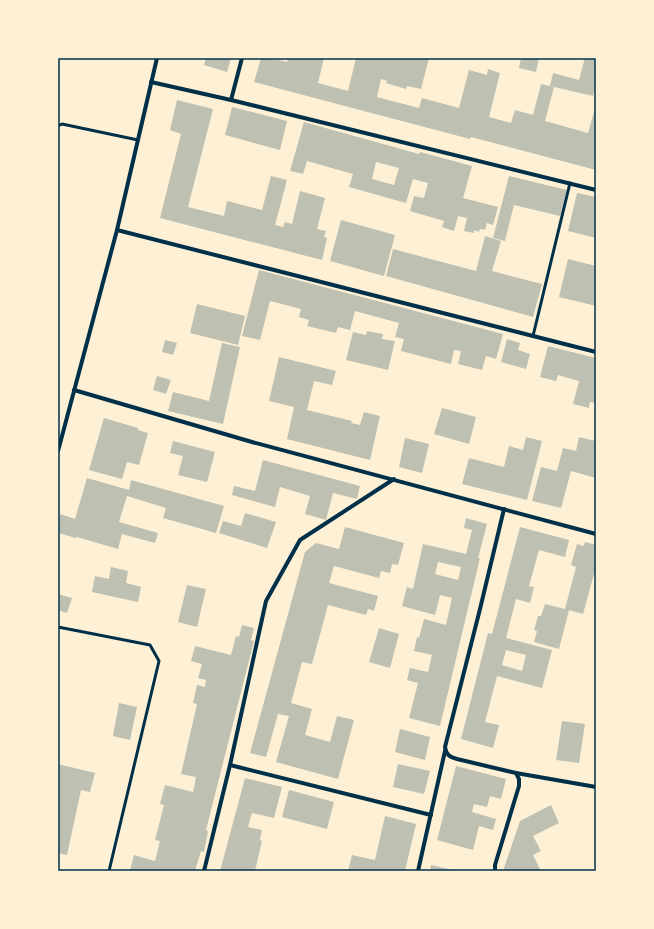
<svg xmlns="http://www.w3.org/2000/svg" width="654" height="929" viewBox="0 0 654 929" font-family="'Alegreya Sans',sans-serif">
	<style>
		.building { fill: #bec0b2; fill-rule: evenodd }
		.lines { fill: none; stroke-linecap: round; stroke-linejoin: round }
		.service { stroke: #003049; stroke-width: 3 }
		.minor { stroke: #003049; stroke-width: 4 }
		.neatline { fill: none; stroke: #003049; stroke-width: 1.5 }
	</style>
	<rect width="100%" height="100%" fill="#fdf0d5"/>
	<g class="building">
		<path d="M206,58H231L227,72L204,65Z"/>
		<path d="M261,58H271L287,62L288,58H324L318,83L348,91L356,58H429L421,89L407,86L406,89L386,83L387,81L381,79L377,97L419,108L422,98L459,108L469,70L487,75L488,69L500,73L489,117L511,123L515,110L533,115L541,84L554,87L545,121L588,133L596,105V170L471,137L470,139L254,82Z"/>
		<path d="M521,58H539L536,72L519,68Z"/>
		<path d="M585,58H596V83L593,96L550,86L553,73L579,80Z"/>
		<path d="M177,100L213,109L188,207L224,216L227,201L262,210L271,176L287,180L275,225L283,227L285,222L292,224L300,191L325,198L317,229L326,231L324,237L327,238L322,260L160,218L181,134L170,130Z"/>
		<path d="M232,107L287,121L280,150L225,135Z"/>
		<path d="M304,122L419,154L420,152L472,166L463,198L498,207L493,225L487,223L485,230L480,229L479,232L474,230V233L464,231L467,218L458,216L454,231L442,227L444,221L410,211L414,196L424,198L428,183L413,179L406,203L349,187L353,174L307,161L303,174L290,171ZM376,162L399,168L394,185L372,179Z"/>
		<path d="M509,176L567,190L560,216L514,205L505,241L493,238Z"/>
		<path d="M577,193L596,197V238L568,231Z"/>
		<path d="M341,220L395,235L384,276L330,261Z"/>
		<path d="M485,236L501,241L492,271L542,284L533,317L386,276L393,249L476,271Z"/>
		<path d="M568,259L596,266V306L559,297Z"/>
		<path d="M259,270L503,334L496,359L486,356L482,370L458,364L461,351L454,350L451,364L401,351L404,339L395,337L399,323L355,311L350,330L338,327L336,333L307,326L309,320L299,317L301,309L270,301L260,340L242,336Z"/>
		<path d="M197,304L245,316L238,345L190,333Z"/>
		<path d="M367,331L383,334L382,339L395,341L388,370L346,360L353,332L366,335Z"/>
		<path d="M507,339L520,343L518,350L530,354L526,369L501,362Z"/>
		<path d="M165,340L177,343L173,355L162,352Z"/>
		<path d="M222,343L240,347L223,424L168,411L173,392L209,401Z"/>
		<path d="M548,346L596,358V403L590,402L589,408L573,404L579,381L558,375L556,381L540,377Z"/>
		<path d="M279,357L336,371L332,385L314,381L307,410L352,421L351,423L360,425L364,412L380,416L370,460L287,439L294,407L269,401Z"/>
		<path d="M157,376L171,380L166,394L153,390Z"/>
		<path d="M442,408L476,417L469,444L434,434Z"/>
		<path d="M104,418L138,428V430L148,433L139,465L127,462L122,479L89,470Z"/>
		<path d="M526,437L542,441L527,500L462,484L469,458L504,467L509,446L523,450Z"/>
		<path d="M579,437L596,441V478L571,471L561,508L532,501L541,467L557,471L563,448L576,451Z"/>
		<path d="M405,438L429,444L422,473L399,467Z"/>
		<path d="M173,441L215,452L207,482L178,475L183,456L170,453Z"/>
		<path d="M263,460L360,486L357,499L333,493L326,520L305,514L310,496L280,487L275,507L232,495L234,486L255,491Z"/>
		<path d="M87,478L129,490L131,480L224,506L216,533L163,518L166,508L127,496L119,522L158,533L155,543L122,534L118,549L77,537L76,538L58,533V521L60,514L75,519Z"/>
		<path d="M245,513L276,522L267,548L219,533L223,521L241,526Z"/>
		<path d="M466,518L487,524L478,558H480L440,726L409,718L418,683L407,680L410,668L428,672L432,655L414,651L417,637L419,638L424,619L446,625L452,598L440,595L435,615L402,606L407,587L413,589L423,544L466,554L472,530L464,528ZM438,562L461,567L458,580L435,574Z"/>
		<path d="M345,527L404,543L398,565L392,564L390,573L381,571L379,578L334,566L329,583L378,596L374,611L368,609L366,615L328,605L312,664L302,662L291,703L312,709L305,735L330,742L337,716L354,720L338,779L276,762L289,716L278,714L266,757L250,753L305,552L316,543L339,549Z"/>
		<path d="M520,527L569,540L565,557L539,550L529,586L534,587L530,603L516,599L506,638L552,650L542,688L497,676L485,722L499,725L493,748L461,739L488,633L492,634ZM506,650L526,655L522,671L502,665Z"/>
		<path d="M585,542L596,545V574H594L583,614L569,610L559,649L534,642L537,631L534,630L538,616H541L545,604L565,609L576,567L571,565L577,544L584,546Z"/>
		<path d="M111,567L128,571L126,583L141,587L138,602L92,592L95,576L109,579Z"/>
		<path d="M187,585L206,589L197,627L178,622Z"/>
		<path d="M58,594L72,598L67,613L58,610Z"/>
		<path d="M242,625L254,628L251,640L254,641L206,830L208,831L204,852L201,851L195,871H134L130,870L134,855L155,861L160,841L155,840L164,805L160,804L165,785L193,792L196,777L181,774L197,704L193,703L197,685L205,687L206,680L198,678L202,664L191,661L195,646L231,655L236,636L239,637Z"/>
		<path d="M379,628L399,634L390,668L369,662Z"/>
		<path d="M119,703L137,707L130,740L113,736Z"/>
		<path d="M562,721L585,724L579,763L556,760Z"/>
		<path d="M400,729L430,737L425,760L395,752Z"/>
		<path d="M58,764L95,773L90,792L81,790L67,855L58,853Z"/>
		<path d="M398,764L430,771L424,794L393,787Z"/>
		<path d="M456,766L506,779L501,799L490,796L487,807L474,804L472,812L496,819L493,830L479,826L473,850L437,840Z"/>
		<path d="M245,778L282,787L274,818L252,813L248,827L262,830L260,840L262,841L255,871H220Z"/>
		<path d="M289,790L334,802L327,829L282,817Z"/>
		<path d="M551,805L559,823L533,836L541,851L533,855L541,871H505L504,868L520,821Z"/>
		<path d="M385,816L416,824L405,871H348L352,855L375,860Z"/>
		<path d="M431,865L453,870V871H430Z"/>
	</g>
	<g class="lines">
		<g class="service">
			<path d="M58,126L62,124L138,140"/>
			<path d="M533,336L570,183"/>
			<path d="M58,627L150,645L159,661L109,871"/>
		</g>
		<g class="minor">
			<path d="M151,82L231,100L596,190"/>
			<path d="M231,100L242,58"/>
			<path d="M117,230L596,352"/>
			<path d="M74,390L252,442L596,534"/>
			<path d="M58,451L117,230L157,58"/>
			<path d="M230,765L431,815"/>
			<path d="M516,773L596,787"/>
			<path d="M204,871L230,765L266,601L300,540L394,479"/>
			<path d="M418,871L445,751"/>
			<path d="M495,871V865L519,786V779L516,773L457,759C450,757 446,755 445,747L480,609L504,509"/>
		</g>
	</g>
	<rect width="654" height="929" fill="none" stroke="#fdf0d5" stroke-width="118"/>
	<rect x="59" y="59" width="536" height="811" class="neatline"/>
</svg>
